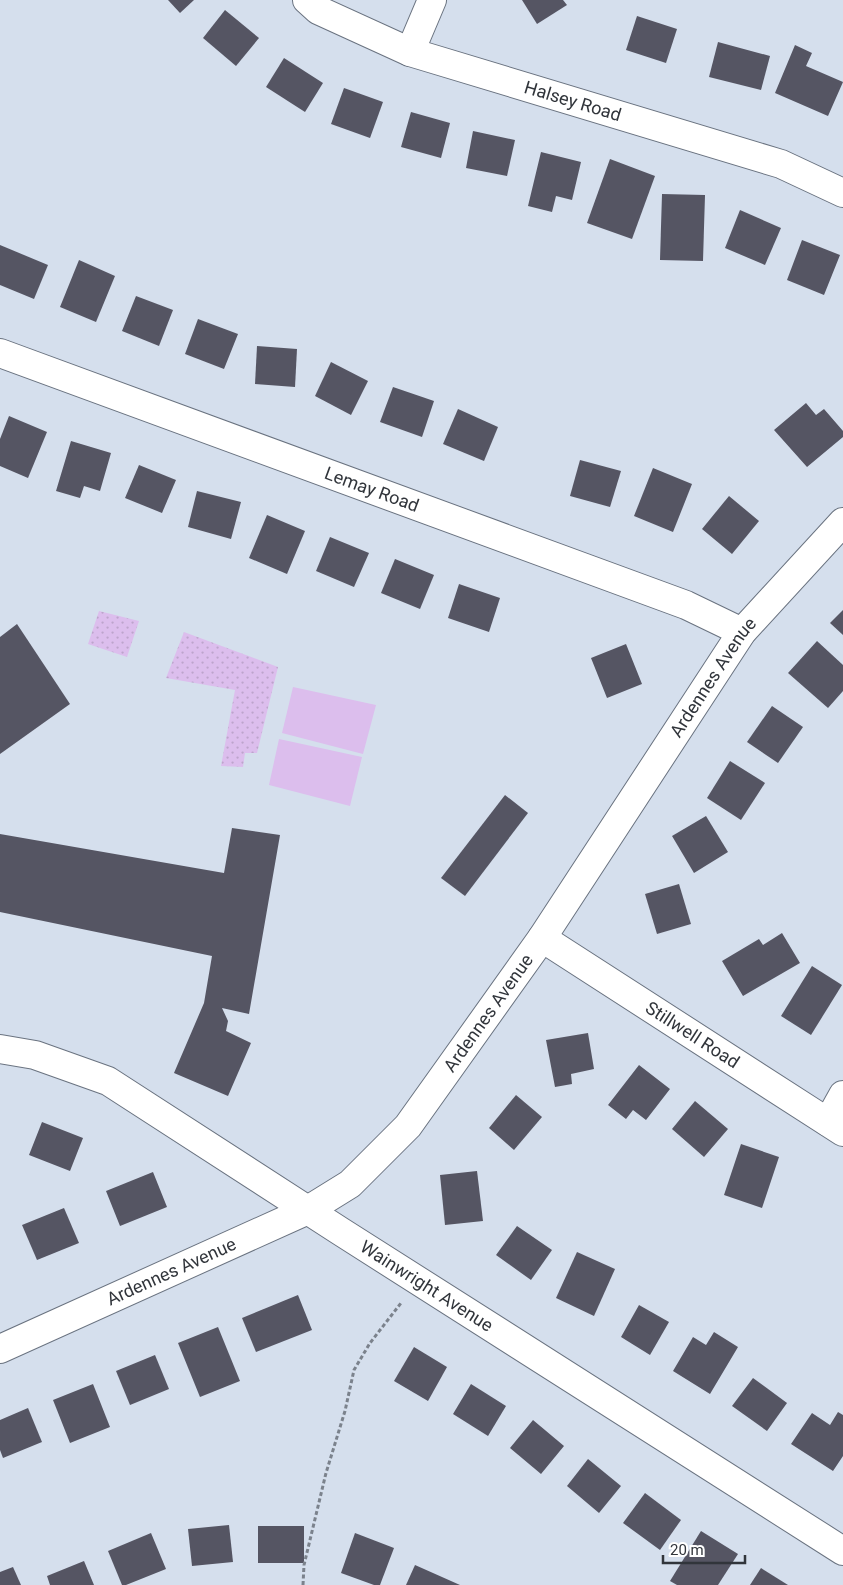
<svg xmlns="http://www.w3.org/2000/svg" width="843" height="1585" viewBox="0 0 843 1585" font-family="Roboto,sans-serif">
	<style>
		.grass { fill: #dcbeed }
		.park { fill: url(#park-dots) }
		.building { fill: #555563 }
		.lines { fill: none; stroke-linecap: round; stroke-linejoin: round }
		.minor-casing { stroke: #6a7380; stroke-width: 30 }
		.path { stroke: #7b828c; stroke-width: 3; stroke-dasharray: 4 2.5; stroke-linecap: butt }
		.minor { stroke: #fff; stroke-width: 28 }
		.labels { text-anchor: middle; stroke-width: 5; stroke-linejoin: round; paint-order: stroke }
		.street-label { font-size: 18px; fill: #31353b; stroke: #fff }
	</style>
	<defs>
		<pattern id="park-dots" width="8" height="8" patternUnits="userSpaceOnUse" patternTransform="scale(1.25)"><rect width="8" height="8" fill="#dcbeed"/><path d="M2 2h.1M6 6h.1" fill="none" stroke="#bda4cc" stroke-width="1.8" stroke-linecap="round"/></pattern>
	</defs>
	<rect width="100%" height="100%" fill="#d5dfed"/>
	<g class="grass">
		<path d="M293,687L376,705L363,754L282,733Z"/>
		<path d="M279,739L362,757L350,806L269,785Z"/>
	</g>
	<g class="park">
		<path d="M99,611L139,621L127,657L88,644Z"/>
		<path d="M184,632L278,667L257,753H245L243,767L221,766L235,690L166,678Z"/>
	</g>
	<g class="building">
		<path d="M168,0H194L180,13Z"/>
		<path d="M522,0H563L567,5L537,24Z"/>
		<path d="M225,10L259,38L236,66L203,38Z"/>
		<path d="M637,16L677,29L666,63L626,50Z"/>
		<path d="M718,42L770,56L761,90L709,77Z"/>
		<path d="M795,45L812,53L806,66L843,82L828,116L775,93Z"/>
		<path d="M284,58L323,83L305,112L266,87Z"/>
		<path d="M344,88L383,102L370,138L331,124Z"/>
		<path d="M411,112L450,123L441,158L401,147Z"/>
		<path d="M473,131L515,140L507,176L466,168Z"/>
		<path d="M541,152L581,162L572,200L556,196L552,212L528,206Z"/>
		<path d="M610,159L655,176L632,239L587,223Z"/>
		<path d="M662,194L705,195L703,261L660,260Z"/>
		<path d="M740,210L781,228L765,265L725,248Z"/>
		<path d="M802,240L840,255L824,295L787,280Z"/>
		<path d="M0,245L48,265L34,299L0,285Z"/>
		<path d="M79,260L115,276L96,322L60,307Z"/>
		<path d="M136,296L173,310L159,346L122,331Z"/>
		<path d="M198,319L238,334L224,369L185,354Z"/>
		<path d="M257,346L297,349L295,387L255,384Z"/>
		<path d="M331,362L368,381L351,415L315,396Z"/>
		<path d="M393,387L434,401L422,437L380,422Z"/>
		<path d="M806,403L816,415L824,409L843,431V437L807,467L774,430Z"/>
		<path d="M458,409L498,427L484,461L443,444Z"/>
		<path d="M9,416L47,432L28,478L0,466V439Z"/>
		<path d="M71,441L111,453L100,491L84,486L80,498L56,491Z"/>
		<path d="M580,460L621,471L610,507L570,496Z"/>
		<path d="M139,465L176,480L162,513L125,498Z"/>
		<path d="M653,468L692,484L673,532L634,516Z"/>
		<path d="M197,491L241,502L231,539L188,527Z"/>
		<path d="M729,496L759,521L732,554L702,529Z"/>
		<path d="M267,515L305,531L287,574L249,558Z"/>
		<path d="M330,537L369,553L354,587L316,571Z"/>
		<path d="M395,559L434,575L420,609L381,593Z"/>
		<path d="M459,584L500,598L489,632L448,618Z"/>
		<path d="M843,610V635L830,623Z"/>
		<path d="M17,624L70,704L0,754V637Z"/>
		<path d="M817,641L843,665V691L828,708L788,673Z"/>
		<path d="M626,644L642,684L607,698L591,658Z"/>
		<path d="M772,706L803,727L778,763L747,742Z"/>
		<path d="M730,761L765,783L741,820L707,798Z"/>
		<path d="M505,795L528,813L465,896L441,878Z"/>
		<path d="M706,816L728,852L694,873L672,836Z"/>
		<path d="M232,828L280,835L249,1014L222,1008L228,1021L226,1031L251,1043L228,1096L174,1073L204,1003L212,956L0,912V834L224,873Z"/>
		<path d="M679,884L691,924L657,934L645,894Z"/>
		<path d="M782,933L800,963L743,996L722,961L759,939L763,945Z"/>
		<path d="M812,966L842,985L811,1035L781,1016Z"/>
		<path d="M588,1033L594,1069L571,1074L572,1084L555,1087L546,1040Z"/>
		<path d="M639,1065L670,1089L646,1120L633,1110L626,1119L608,1105Z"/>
		<path d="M516,1095L542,1117L514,1150L489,1128Z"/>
		<path d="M695,1101L728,1129L704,1157L672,1129Z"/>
		<path d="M42,1122L83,1138L70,1171L29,1155Z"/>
		<path d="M741,1144L779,1157L762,1208L724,1195Z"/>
		<path d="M477,1171L483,1221L445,1225L440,1175Z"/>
		<path d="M153,1172L167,1207L120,1226L106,1191Z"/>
		<path d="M64,1208L79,1243L37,1260L22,1225Z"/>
		<path d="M517,1226L552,1250L531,1280L496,1255Z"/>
		<path d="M577,1252L615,1269L594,1316L556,1298Z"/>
		<path d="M298,1295L312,1330L256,1352L242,1318Z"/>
		<path d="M639,1305L669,1322L650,1355L621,1337Z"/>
		<path d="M218,1327L240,1381L200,1397L178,1343Z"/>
		<path d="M714,1332L738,1347L710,1394L673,1371L693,1337L706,1345Z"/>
		<path d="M414,1347L447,1367L428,1401L394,1381Z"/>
		<path d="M155,1355L169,1389L130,1405L116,1371Z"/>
		<path d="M753,1378L787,1403L767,1431L732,1406Z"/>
		<path d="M93,1384L110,1427L70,1443L53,1400Z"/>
		<path d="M471,1384L506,1406L488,1436L453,1414Z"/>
		<path d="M28,1408L42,1442L3,1458L0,1450V1420Z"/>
		<path d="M838,1412L843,1415V1456L833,1471L791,1444L812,1413L830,1425Z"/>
		<path d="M533,1420L564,1446L541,1474L510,1448Z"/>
		<path d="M588,1459L621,1486L599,1513L567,1486Z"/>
		<path d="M645,1493L681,1520L660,1550L623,1523Z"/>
		<path d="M229,1525L233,1562L192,1566L188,1529Z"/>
		<rect x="258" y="1526" width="46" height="37"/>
		<path d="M701,1531L738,1554L718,1585H677L670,1581Z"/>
		<path d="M151,1533L166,1569L126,1585H122L108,1551Z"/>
		<path d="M355,1533L394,1548L380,1585H374L341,1573Z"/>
		<path d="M84,1561L94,1585H50L47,1576Z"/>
		<path d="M415,1565L460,1585H406Z"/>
		<path d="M13,1567L21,1585H0V1572Z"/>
		<path d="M761,1568L788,1585H750Z"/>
	</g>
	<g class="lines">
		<g class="minor-casing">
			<g id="minor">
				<path id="s1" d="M307,0L318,10L410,52L781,164L843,193"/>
				<path d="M410,52L432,0"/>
				<path id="s2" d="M0,353L686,605L742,632"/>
				<path id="s3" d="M542,938L843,1132"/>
				<path id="s4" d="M0,1049L35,1055L108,1081L340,1231L843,1551"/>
				<path d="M828,1122L843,1095"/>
				<path id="s5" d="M0,1349L308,1210L350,1184L408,1126L542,938L742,632L843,522"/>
			</g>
		</g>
		<path class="path" d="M303,1585L304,1565L326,1473L345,1411L354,1370L370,1343L401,1303"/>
		<use href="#minor" class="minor"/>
	</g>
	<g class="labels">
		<g class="street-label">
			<text dy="6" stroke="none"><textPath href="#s1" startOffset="286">Halsey Road</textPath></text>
			<text dy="6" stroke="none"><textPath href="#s2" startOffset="396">Lemay Road</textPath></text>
			<text dy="6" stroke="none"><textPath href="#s5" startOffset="1012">Ardennes Avenue</textPath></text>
			<text dy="6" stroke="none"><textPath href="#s5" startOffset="608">Ardennes Avenue</textPath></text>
			<text dy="6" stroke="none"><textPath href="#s3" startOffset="179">Stillwell Road</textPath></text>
			<text dy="6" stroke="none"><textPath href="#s5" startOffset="188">Ardennes Avenue</textPath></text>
			<text dy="6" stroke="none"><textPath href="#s4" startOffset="492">Wainwright Avenue</textPath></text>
		</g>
	</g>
	<path d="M663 1555v8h82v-8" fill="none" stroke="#31353b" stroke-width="2.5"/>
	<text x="670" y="1555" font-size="15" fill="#31353b" stroke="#ffffff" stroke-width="4" paint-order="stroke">20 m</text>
</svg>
